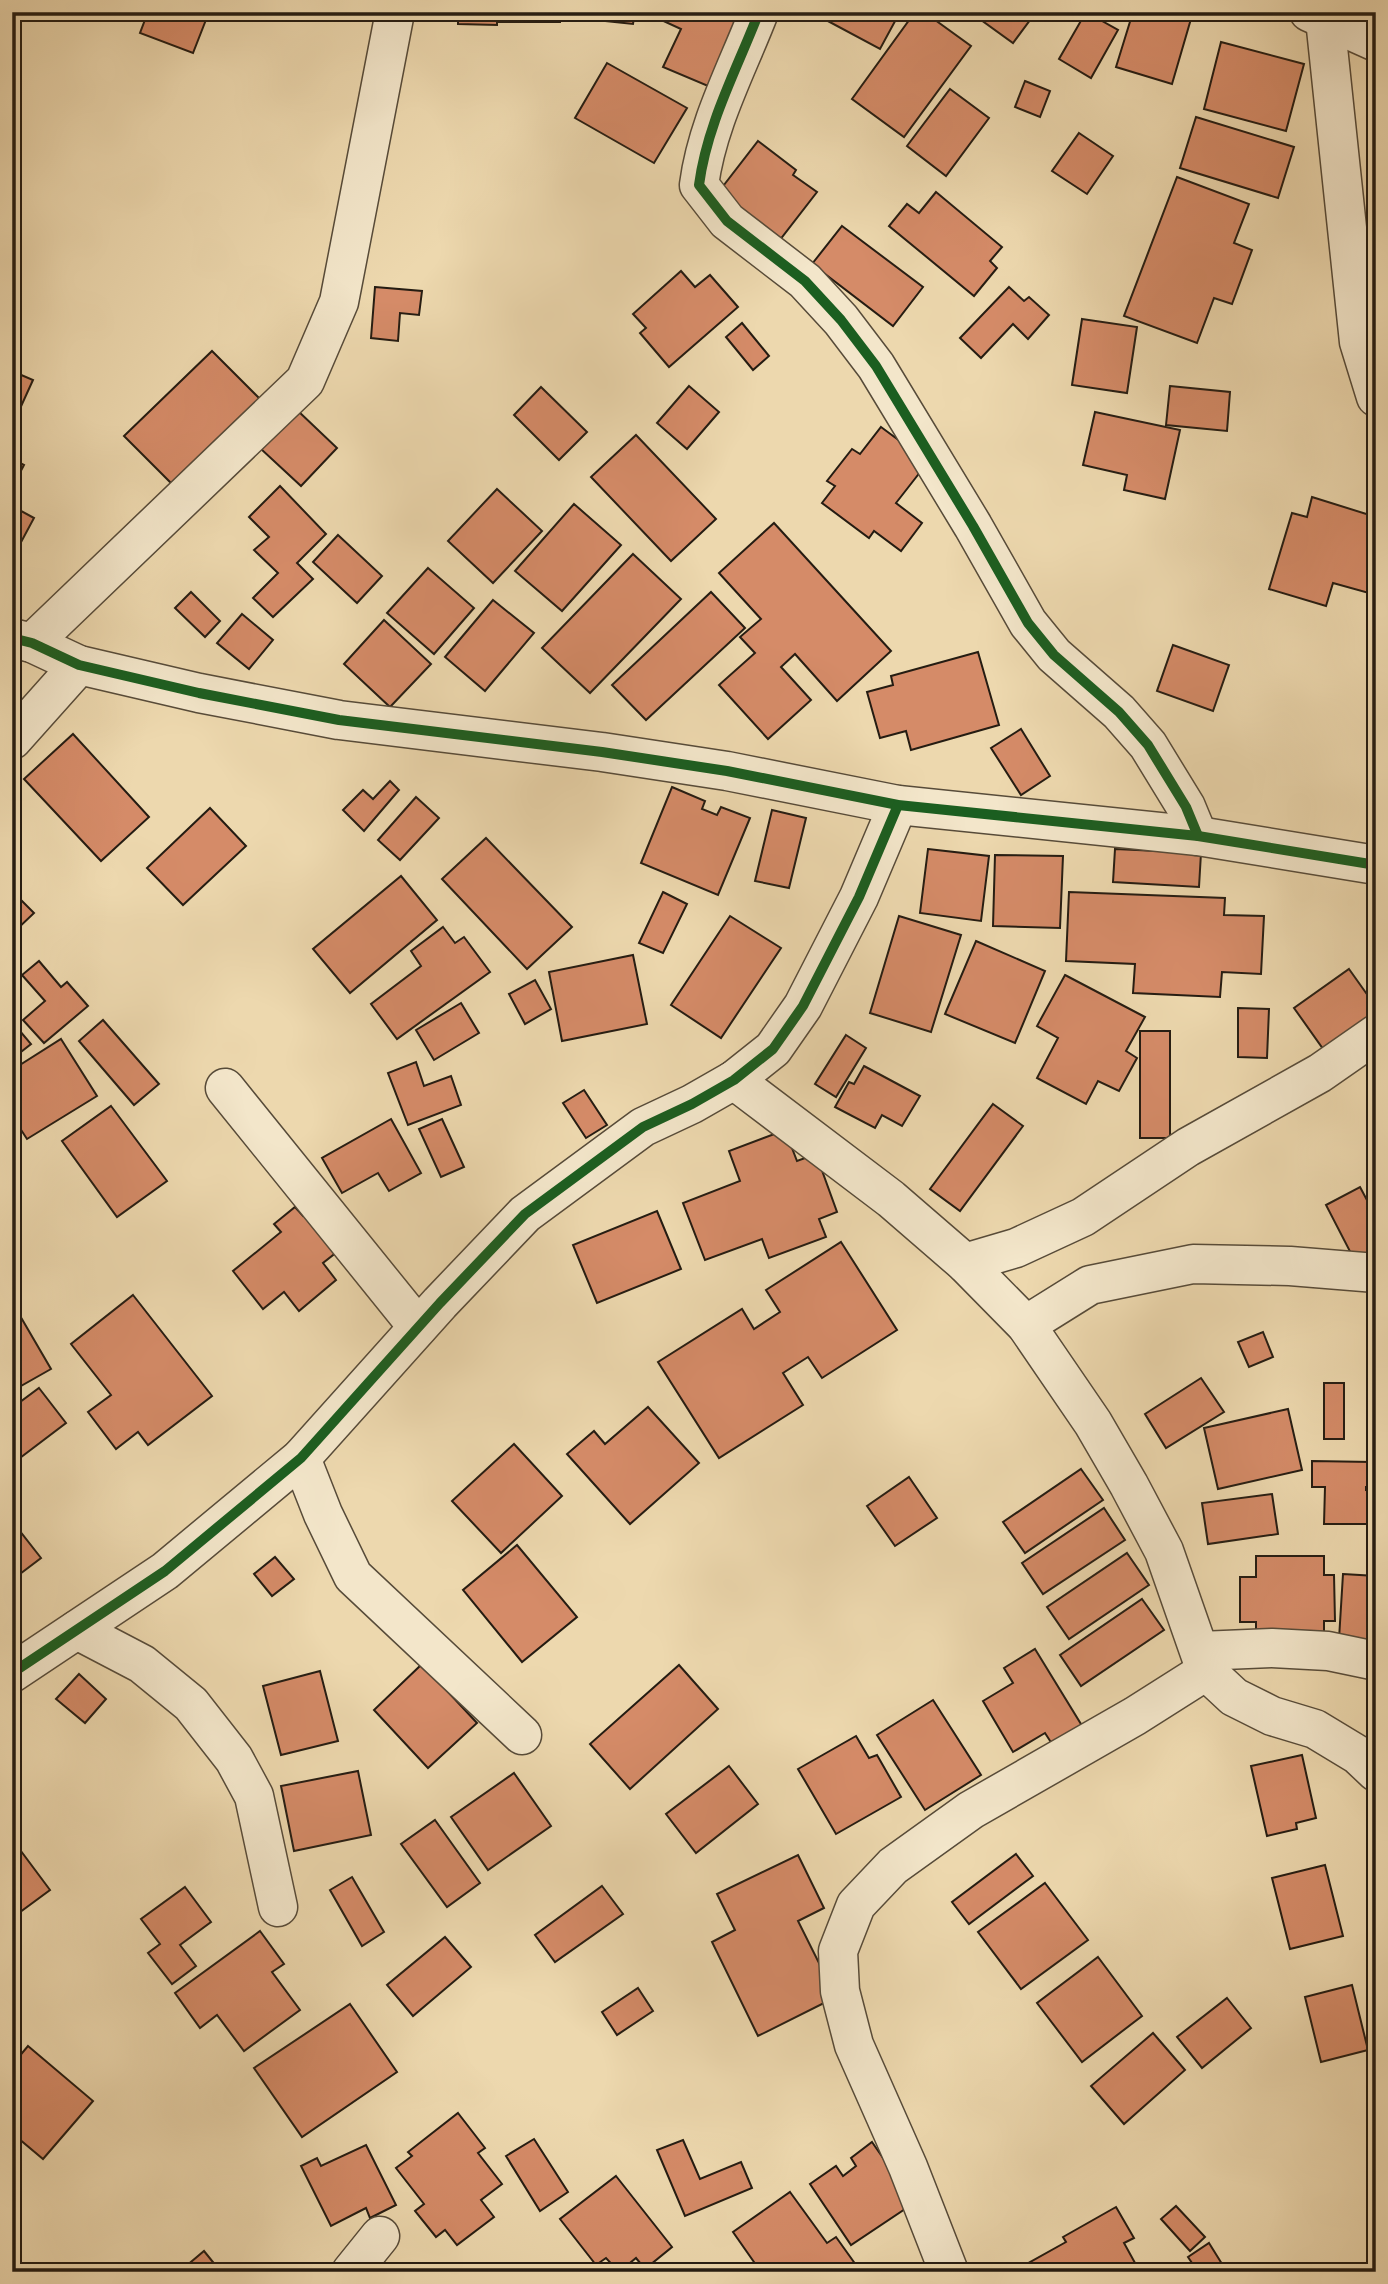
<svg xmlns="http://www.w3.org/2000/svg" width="1388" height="2284" viewBox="0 0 1388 2284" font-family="Alegreya,serif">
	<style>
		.building { fill: #d58b68; stroke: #251c12; stroke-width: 2 }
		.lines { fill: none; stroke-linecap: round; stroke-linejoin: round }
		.street-casing { stroke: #574b39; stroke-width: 41 }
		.street { stroke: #f3e6ca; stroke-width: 38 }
		.cycleway-casing { stroke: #f3e6ca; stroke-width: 15 }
		.cycleway { stroke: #1b5e20; stroke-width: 10 }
	</style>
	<rect width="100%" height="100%" fill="#edd8ae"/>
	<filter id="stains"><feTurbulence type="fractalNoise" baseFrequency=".00286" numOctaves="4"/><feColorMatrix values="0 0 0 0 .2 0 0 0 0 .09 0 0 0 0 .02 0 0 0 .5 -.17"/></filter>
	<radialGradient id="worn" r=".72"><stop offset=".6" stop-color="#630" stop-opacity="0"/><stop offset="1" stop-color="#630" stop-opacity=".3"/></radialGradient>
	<g class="building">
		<path d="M148,12H209L193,53L140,33Z"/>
		<path d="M458,12H560V22H497V25L458,24Z"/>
		<path d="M588,12H635L633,24L587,19Z"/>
		<path d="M644,12H742L708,86L663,67L681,29Z"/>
		<path d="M811,12H900L880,49Z"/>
		<path d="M915,12H924L971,46L904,137L852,99Z"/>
		<path d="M970,12H1036L1013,43Z"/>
		<path d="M1086,12L1118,30L1091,78L1059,59Z"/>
		<path d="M1133,12H1193L1172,84L1116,67Z"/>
		<path d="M1221,42L1304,64L1286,131L1204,109Z"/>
		<path d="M607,63L687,108L654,163L575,118Z"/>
		<path d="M1025,81L1050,91L1040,117L1015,107Z"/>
		<path d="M950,89L989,118L946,176L907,146Z"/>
		<path d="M1196,117L1294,147L1278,198L1180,168Z"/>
		<path d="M1079,133L1113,156L1087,194L1052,171Z"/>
		<path d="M758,141L796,170L793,175L817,192L779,241L717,194Z"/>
		<path d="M1177,177L1249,204L1234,243L1252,250L1232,304L1214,298L1197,343L1124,316Z"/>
		<path d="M936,192L1002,247L990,261L997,268L974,296L889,226L907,204L919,213Z"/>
		<path d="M842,226L923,287L893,326L812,264Z"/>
		<path d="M681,271L695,287L710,275L738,307L669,367L640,333L646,328L633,314Z"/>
		<path d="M375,287L422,291L419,315L400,313L398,341L371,338Z"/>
		<path d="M1009,287L1024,301L1029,297L1049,315L1028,339L1013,324L981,358L960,338Z"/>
		<path d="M1082,319L1137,327L1127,393L1072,385Z"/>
		<path d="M742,323L769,356L753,370L726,337Z"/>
		<path d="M212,351L265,404L177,489L124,436Z"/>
		<path d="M12,371L33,380L18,413L12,411Z"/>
		<path d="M689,386L719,412L687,449L657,423Z"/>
		<path d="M1170,386L1230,392L1227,431L1166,425Z"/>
		<path d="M541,387L587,432L559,460L514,415Z"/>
		<path d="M297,410L337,448L301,486L261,449Z"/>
		<path d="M1095,412L1180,430L1165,499L1124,490L1127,475L1083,465Z"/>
		<path d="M881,427L928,462L896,503L922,523L901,551L874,531L869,538L822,503L835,486L827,481L852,449L860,454Z"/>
		<path d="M636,435L716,519L671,561L591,477Z"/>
		<path d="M12,459L24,465L12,488Z"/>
		<path d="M280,486L326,534L297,563L313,579L273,617L253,598L278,573L254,550L269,537L249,517Z"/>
		<path d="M497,489L542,531L493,583L448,541Z"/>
		<path d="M1312,497L1376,517V595L1333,583L1326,606L1269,589L1292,513L1307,517Z"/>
		<path d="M574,504L621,545L562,611L515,571Z"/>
		<path d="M12,506L34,518L12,559Z"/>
		<path d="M774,523L891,651L837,701L795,654L781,667L811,700L768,739L719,685L755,653L740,637L761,619L719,573Z"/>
		<path d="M338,535L382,576L357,603L313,562Z"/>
		<path d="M633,554L681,599L590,693L542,648Z"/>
		<path d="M428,568L474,608L434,654L387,613Z"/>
		<path d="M191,592L220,621L205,637L175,608Z"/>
		<path d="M711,592L745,628L646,720L612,685Z"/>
		<path d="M493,600L534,633L485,691L445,657Z"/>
		<path d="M242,614L273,640L249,669L217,643Z"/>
		<path d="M384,620L431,664L390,707L344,664Z"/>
		<path d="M1173,645L1229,665L1213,711L1157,691Z"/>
		<path d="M978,652L999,725L911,750L906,731L880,738L867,692L893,685L891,676Z"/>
		<path d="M1021,729L1050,776L1021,795L991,748Z"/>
		<path d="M73,734L149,817L101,861L24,779Z"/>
		<path d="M390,781L399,790L364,831L343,810L363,790L373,799Z"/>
		<path d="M672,787L705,801L702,809L717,815L721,807L750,818L718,895L641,863Z"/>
		<path d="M416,797L439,818L400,860L378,840Z"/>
		<path d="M210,808L246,846L183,905L147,868Z"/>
		<path d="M772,810L806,818L789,888L755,881Z"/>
		<path d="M486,838L572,927L527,969L442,879Z"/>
		<path d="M928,849L989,856L981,921L920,913Z"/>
		<path d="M1115,849L1201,853L1199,887L1113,882Z"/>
		<path d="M995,855L1063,856L1060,928L993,926Z"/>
		<path d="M401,876L437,920L350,993L313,949Z"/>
		<path d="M12,891L34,913L12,934Z"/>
		<path d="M663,892L687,904L663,953L639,943Z"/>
		<path d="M1069,892L1225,898L1224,915L1264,916L1261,974L1222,972L1220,997L1133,993L1135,964L1066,961Z"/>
		<path d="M730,916L781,948L721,1038L671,1005Z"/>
		<path d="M899,916L961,935L931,1032L870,1013Z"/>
		<path d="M443,927L455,943L464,937L490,972L397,1039L371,1004L421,966L411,951Z"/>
		<path d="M976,941L1045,971L1015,1043L945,1014Z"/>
		<path d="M633,955L647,1024L562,1041L549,972Z"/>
		<path d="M39,961L61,987L67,982L88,1006L44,1043L23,1020L45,1001L22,975Z"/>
		<path d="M1349,969L1376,1007V1019L1326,1053L1294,1008Z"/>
		<path d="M1065,975L1145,1017L1126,1051L1137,1058L1119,1091L1098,1081L1086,1104L1037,1078L1058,1038L1037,1026Z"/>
		<path d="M535,980L551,1009L525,1024L509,994Z"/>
		<path d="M461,1003L479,1033L434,1060L416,1030Z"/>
		<path d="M1238,1008L1269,1009L1267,1058L1238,1057Z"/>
		<path d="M103,1020L159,1084L134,1105L79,1041Z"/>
		<path d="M14,1024L31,1044L12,1059V1025Z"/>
		<rect x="1140" y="1031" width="30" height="107"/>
		<path d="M846,1035L866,1048L836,1097L815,1084Z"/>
		<path d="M61,1039L97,1096L27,1139L12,1116V1070Z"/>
		<path d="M416,1062L424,1086L451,1076L461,1105L408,1125L388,1073Z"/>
		<path d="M864,1066L920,1096L902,1126L882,1115L875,1128L835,1107L849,1082L854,1084Z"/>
		<path d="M584,1090L607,1125L586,1138L563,1103Z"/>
		<path d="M993,1104L1023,1126L960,1211L930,1189Z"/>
		<path d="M111,1106L167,1181L117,1217L62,1141Z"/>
		<path d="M391,1119L421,1173L389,1191L378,1173L342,1193L322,1158Z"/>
		<path d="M442,1119L464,1167L441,1177L419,1129Z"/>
		<path d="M785,1130L797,1161L816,1154L837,1212L819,1219L826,1237L769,1258L762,1239L705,1260L683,1203L740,1181L729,1151Z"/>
		<path d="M1360,1187L1376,1217V1255L1357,1265L1326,1205Z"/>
		<path d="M295,1207L303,1216L311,1210L342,1248L323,1263L336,1280L299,1311L284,1292L263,1309L233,1271L281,1232L274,1224Z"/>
		<path d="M657,1211L681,1269L597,1303L573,1245Z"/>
		<path d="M841,1242L897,1330L822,1378L808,1357L783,1373L803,1405L719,1458L658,1362L742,1309L754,1329L780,1312L766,1290Z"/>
		<path d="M133,1295L212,1396L148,1445L138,1432L116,1449L88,1412L111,1395L71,1344Z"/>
		<path d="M12,1302L51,1369L12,1391Z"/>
		<path d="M1263,1332L1273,1357L1249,1367L1238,1342Z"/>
		<path d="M1376,1332V1439H1373L1372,1333Z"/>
		<path d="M1201,1378L1224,1412L1166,1448L1145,1414Z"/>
		<rect x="1324" y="1383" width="20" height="56"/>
		<path d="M39,1388L66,1423L12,1464V1408Z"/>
		<path d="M648,1407L699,1463L630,1524L567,1454L594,1431L605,1444Z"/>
		<path d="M1288,1409L1302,1470L1218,1489L1204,1428Z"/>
		<path d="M514,1444L562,1496L501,1553L452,1501Z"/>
		<path d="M1312,1461L1372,1462L1371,1487H1366V1490L1376,1491V1524H1324L1325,1487H1312Z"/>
		<path d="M1081,1469L1103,1500L1025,1553L1003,1522Z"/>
		<path d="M909,1477L937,1518L895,1546L867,1506Z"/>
		<path d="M1272,1494L1278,1534L1208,1544L1202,1503Z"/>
		<path d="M1104,1508L1125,1540L1043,1594L1022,1563Z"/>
		<path d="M12,1521L41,1558L12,1580Z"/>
		<path d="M517,1545L577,1617L522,1662L463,1590Z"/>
		<path d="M1127,1553L1149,1585L1069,1639L1047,1607Z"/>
		<path d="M1256,1556H1324V1575H1334L1335,1621H1324V1636H1256V1622H1240V1577H1256Z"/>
		<path d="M275,1557L294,1579L272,1596L254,1574Z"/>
		<path d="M1343,1574L1376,1576V1641L1339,1639Z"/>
		<path d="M1142,1599L1164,1630L1081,1686L1060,1655Z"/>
		<path d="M1035,1649L1084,1729L1054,1747L1045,1733L1013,1752L983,1701L1013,1683L1004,1668Z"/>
		<path d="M422,1664L477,1723L428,1768L374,1710Z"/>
		<path d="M679,1665L718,1709L630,1789L590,1744Z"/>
		<path d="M320,1671L338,1741L281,1755L263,1686Z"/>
		<path d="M79,1674L106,1699L85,1723L56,1699Z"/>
		<path d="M933,1700L981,1775L925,1810L877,1735Z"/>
		<path d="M856,1736L869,1758L877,1755L901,1797L836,1834L798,1769Z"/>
		<path d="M1302,1755L1316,1818L1296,1823L1297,1829L1267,1836L1251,1766Z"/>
		<path d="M729,1766L758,1804L696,1853L666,1814Z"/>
		<path d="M358,1771L371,1835L294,1851L281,1786Z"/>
		<path d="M514,1773L551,1826L488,1870L451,1817Z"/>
		<path d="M435,1820L480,1883L447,1907L401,1844Z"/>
		<path d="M12,1839L50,1890L12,1918Z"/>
		<path d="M1016,1854L1033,1876L969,1924L952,1902Z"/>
		<path d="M798,1855L824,1908L798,1921L836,1997L758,2036L712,1942L735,1930L717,1894Z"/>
		<path d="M1325,1865L1343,1936L1290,1949L1272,1878Z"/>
		<path d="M352,1877L384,1932L362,1946L330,1890Z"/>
		<path d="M1045,1883L1088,1940L1021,1989L978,1932Z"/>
		<path d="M602,1886L623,1914L555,1962L535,1935Z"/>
		<path d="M185,1887L211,1922L180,1945L196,1966L172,1984L148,1953L160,1944L141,1919Z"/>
		<path d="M260,1931L284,1964L272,1972L300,2010L244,2051L217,2015L200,2028L175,1993Z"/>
		<path d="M445,1937L471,1967L413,2016L387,1985Z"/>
		<path d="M1098,1957L1142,2016L1082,2062L1037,2003Z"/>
		<path d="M1352,1985L1368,2050L1321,2062L1305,1997Z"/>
		<path d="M638,1988L653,2011L617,2035L602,2012Z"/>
		<path d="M1227,1998L1251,2028L1202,2068L1177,2037Z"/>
		<path d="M350,2004L397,2072L302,2137L254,2068Z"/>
		<path d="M1153,2033L1185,2070L1124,2124L1091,2086Z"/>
		<path d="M28,2046L93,2101L43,2159L12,2133V2065Z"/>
		<path d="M458,2113L485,2148L478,2153L502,2184L481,2200L494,2217L457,2245L445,2230L436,2237L415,2211L424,2204L396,2168L412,2156L408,2152Z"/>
		<path d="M534,2139L568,2192L540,2211L506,2156Z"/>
		<path d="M683,2140L700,2179L741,2162L752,2188L685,2216L657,2150Z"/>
		<path d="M872,2142L914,2203L851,2245L810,2184L836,2166L843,2176L856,2166L851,2158Z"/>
		<path d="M366,2145L396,2205L370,2218L366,2208L331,2226L301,2166L317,2158L321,2166Z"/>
		<path d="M616,2176L672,2247L645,2269L636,2258L619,2272L606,2258L596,2265L560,2219Z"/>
		<path d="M790,2192L827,2243L836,2237L861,2272H761L733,2232Z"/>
		<path d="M1176,2206L1205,2237L1190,2251L1161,2219Z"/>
		<path d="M1116,2207L1134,2238L1124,2243L1140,2272H1029L1025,2265L1066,2242L1063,2237Z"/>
		<path d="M1209,2243L1227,2272H1198L1188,2257Z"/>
		<path d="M204,2251L221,2272H179Z"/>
	</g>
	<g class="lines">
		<g class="street-casing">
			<g id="street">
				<path d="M759,12C737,69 707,124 699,185L727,221L805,281L841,320L876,366L973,526L1028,623L1054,655L1119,712L1148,745L1186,807L1198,836"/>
				<path d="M1309,12L1376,42"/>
				<path d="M1325,19L1359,342L1376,397"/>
				<path d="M12,638L32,643L79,665L199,693L339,720L602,752L727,771L898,805L1198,836L1376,865"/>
				<path d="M32,643L305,381L339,302L395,12"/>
				<path d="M12,740L79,665"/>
				<path d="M734,1080L891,1199L965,1263L1026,1325L1093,1423L1129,1485L1164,1551L1206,1671L1234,1697L1272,1716L1315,1729L1358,1755L1376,1772"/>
				<path d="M225,1088L418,1327"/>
				<path d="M965,1263L1016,1248L1083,1217L1188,1147L1320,1073L1376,1034"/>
				<path d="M1026,1325L1090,1285L1193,1264L1290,1266L1376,1273"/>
				<path d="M301,1458L323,1514L353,1576L522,1735"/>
				<path d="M77,1630L142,1664L191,1704L234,1759L254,1796L278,1907"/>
				<path d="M1200,1651L1272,1648L1328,1651L1376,1661"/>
				<path d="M12,1673L165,1571L301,1458L440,1303L525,1214L643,1127L692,1104L734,1080L773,1049L803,1006L859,897L898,805"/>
				<path d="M351,2272L380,2236"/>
				<path d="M949,2272L908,2167L854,2045L840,1991L838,1951L856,1905L893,1866L971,1810L1135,1716L1206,1671"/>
			</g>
		</g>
		<use href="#street" class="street"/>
		<g class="cycleway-casing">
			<g id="cycleway">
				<path d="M759,12C737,69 707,124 699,185L727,221L805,281L841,320L876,366L973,526L1028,623L1054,655L1119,712L1148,745L1186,807L1198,836"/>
				<path d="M12,638L32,643L79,665L199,693L339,720L602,752L727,771L898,805L1198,836L1376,865"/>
				<path d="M12,1673L165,1571L301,1458L440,1303L525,1214L643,1127L692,1104L734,1080L773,1049L803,1006L859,897L898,805"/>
			</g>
		</g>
		<use href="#cycleway" class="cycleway"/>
	</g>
	<rect width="1388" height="2284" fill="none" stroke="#edd8ae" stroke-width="42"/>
	<rect x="14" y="14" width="1360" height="2256" fill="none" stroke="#251c12" stroke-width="3.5"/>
	<rect x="21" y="21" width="1346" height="2242" fill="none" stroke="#251c12" stroke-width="2"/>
	<rect width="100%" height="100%" filter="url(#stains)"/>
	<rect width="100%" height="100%" fill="url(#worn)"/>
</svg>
